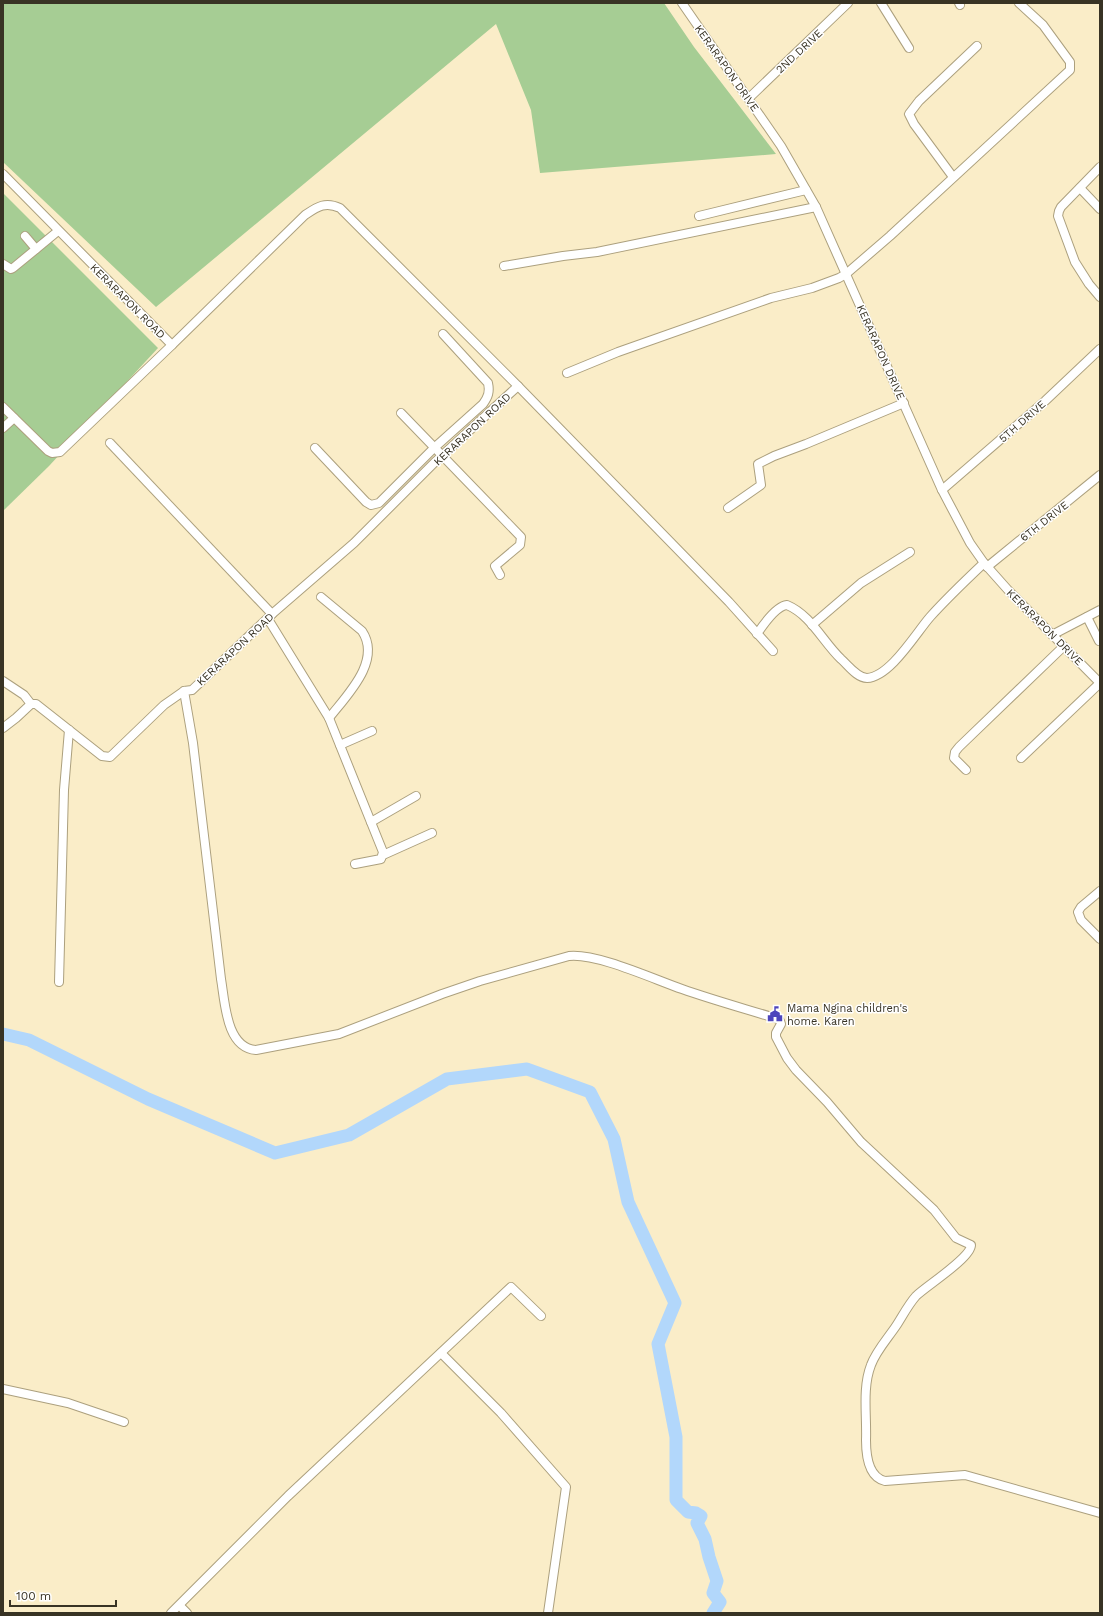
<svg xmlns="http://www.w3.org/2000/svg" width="1103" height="1616" viewBox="0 0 1103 1616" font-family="'Work Sans',sans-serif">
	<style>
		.green { fill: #a6cd94 }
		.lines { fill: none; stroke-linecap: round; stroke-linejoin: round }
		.river { stroke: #b2d7fb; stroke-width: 13 }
		.street-casing { stroke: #aca07e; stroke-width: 10 }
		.street { stroke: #fff; stroke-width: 8 }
		.labels { text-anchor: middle; stroke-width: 3; stroke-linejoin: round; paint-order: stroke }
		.street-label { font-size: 11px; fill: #383324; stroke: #fff }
		.poi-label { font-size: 11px; fill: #383324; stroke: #fff; text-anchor: start }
	</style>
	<rect width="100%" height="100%" fill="#faedc8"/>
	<g class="green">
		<path d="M3,3H664L694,47L776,154L540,173L531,110L496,24L156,307L3,162Z"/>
		<path d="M3,193L158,348L49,466L3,511Z"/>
	</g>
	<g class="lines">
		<path class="river" d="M3,1034L29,1040L148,1099L275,1153L349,1135L447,1079L527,1069L590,1092L614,1139L628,1202L675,1303L658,1344L676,1437V1500L688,1512L696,1513L701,1516L697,1523L705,1539L709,1557L717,1581L713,1593L720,1602L713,1613"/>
		<g class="street-casing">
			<g id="street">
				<path d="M682,3L781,146L816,207L942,490L970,543L984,563L1008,590L1100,683"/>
				<path d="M881,3L909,48"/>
				<path d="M959,3L960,5"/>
				<path d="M749,98L848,3"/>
				<path d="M1100,167L1061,207L1059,211L1058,216L1075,262L1089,284L1100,297"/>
				<path d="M3,174L172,345L305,215C317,207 325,201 340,208L518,386L729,602L773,651"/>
				<path d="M953,177L914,124L909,114L919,101L977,46"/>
				<path d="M1080,188L1100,209"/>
				<path d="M699,216L806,190"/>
				<path d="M25,236L36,249"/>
				<path d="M3,264L11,269L13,268L58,231"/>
				<path d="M504,266L563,256L597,252L816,207"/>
				<path d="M567,373L618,352L771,298L812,288L839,278L846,274L890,236L1070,70V62L1043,25L1019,3"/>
				<path d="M518,386L434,463L354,543L272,614L192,690L184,691L193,743L221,979C225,1002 226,1048 256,1050L339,1034L442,994L480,981L569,956C597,953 653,979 682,989C713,1000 746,1009 778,1019L780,1021L781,1024L776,1033V1037L787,1058L796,1070L827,1102L861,1142L934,1210L956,1238L971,1245C971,1258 926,1286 916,1296C908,1305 902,1317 896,1326C888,1338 876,1351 871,1365C862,1388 867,1416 866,1440C866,1455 868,1477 885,1481L965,1475L1100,1513"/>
				<path d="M3,407L48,451L52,453L60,452L172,345"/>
				<path d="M401,413L521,537L520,545L495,566L500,575"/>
				<path d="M3,428L14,418"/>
				<path d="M110,443L272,614"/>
				<path d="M315,448L366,502L371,505L379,503L434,448L483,404C488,397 490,392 488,383L443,334"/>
				<path d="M942,490L1045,401L1100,349"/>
				<path d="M728,508L761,485L758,464L774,456L806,444L904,403"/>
				<path d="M987,567L1100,475"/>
				<path d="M321,597L362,631C382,661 347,695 329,718"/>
				<path d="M1087,617L1099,641"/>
				<path d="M268,619L329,718L383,852L381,859L355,864"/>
				<path d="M812,625L861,583L910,552"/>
				<path d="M757,634C763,625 776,606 787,605C811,615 823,642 841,659C848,665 857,678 867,678C890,677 916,633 930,617C947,598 966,580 984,563"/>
				<path d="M1052,635L1100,610"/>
				<path d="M3,681L24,695L31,704"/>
				<path d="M3,728L16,718L31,704H36L102,756L110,757L164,705L184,691"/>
				<path d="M340,745L372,731"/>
				<path d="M1021,758L1100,683"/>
				<path d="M966,770L954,758L955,752L959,747L1063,647"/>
				<path d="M371,822L416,796"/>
				<path d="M383,855L432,833"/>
				<path d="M1100,891L1081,907L1078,912L1081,920L1100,939"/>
				<path d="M59,982L64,790L69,730"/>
				<path d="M441,1353L501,1413L566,1487L548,1613"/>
				<path d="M3,1389L68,1403L124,1422"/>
				<path d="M180,1606L187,1613"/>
				<path d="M171,1613L288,1496L511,1287L541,1316"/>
			</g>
		</g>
		<use href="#street" class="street"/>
	</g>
	<defs>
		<g id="civic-bare" transform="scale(1.2)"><path d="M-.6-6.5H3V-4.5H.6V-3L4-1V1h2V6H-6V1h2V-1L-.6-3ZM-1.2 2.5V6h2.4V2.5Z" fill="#4d45bc" stroke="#fff" stroke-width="2.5" paint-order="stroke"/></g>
	</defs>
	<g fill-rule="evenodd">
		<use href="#civic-bare" x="775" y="1014"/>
	</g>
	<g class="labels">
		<g class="street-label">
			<text transform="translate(799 51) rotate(-43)" y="4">2ND DRIVE</text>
			<text transform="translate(727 68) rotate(55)" y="4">KERARAPON DRIVE</text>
			<text transform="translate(128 301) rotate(45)" y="4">KERARAPON ROAD</text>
			<text transform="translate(881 352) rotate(66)" y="4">KERARAPON DRIVE</text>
			<text transform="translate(1022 421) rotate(-41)" y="4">5TH DRIVE</text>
			<text transform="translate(472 429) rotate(-43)" y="4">KERARAPON ROAD</text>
			<text transform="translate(1044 521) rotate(-38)" y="4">6TH DRIVE</text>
			<text transform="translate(1045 627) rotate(45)" y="4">KERARAPON DRIVE</text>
			<text transform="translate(235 649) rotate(-43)" y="4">KERARAPON ROAD</text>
		</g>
		<g class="poi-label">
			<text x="787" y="1012">Mama Ngina children's<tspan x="787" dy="13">home. Karen</tspan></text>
		</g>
	</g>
	<rect width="1103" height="1616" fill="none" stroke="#383324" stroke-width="8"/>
	<path d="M10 1600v6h106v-6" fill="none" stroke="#383324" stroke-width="2"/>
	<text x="16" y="1600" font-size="12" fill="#383324" stroke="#ffffff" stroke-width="3" paint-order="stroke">100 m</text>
</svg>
